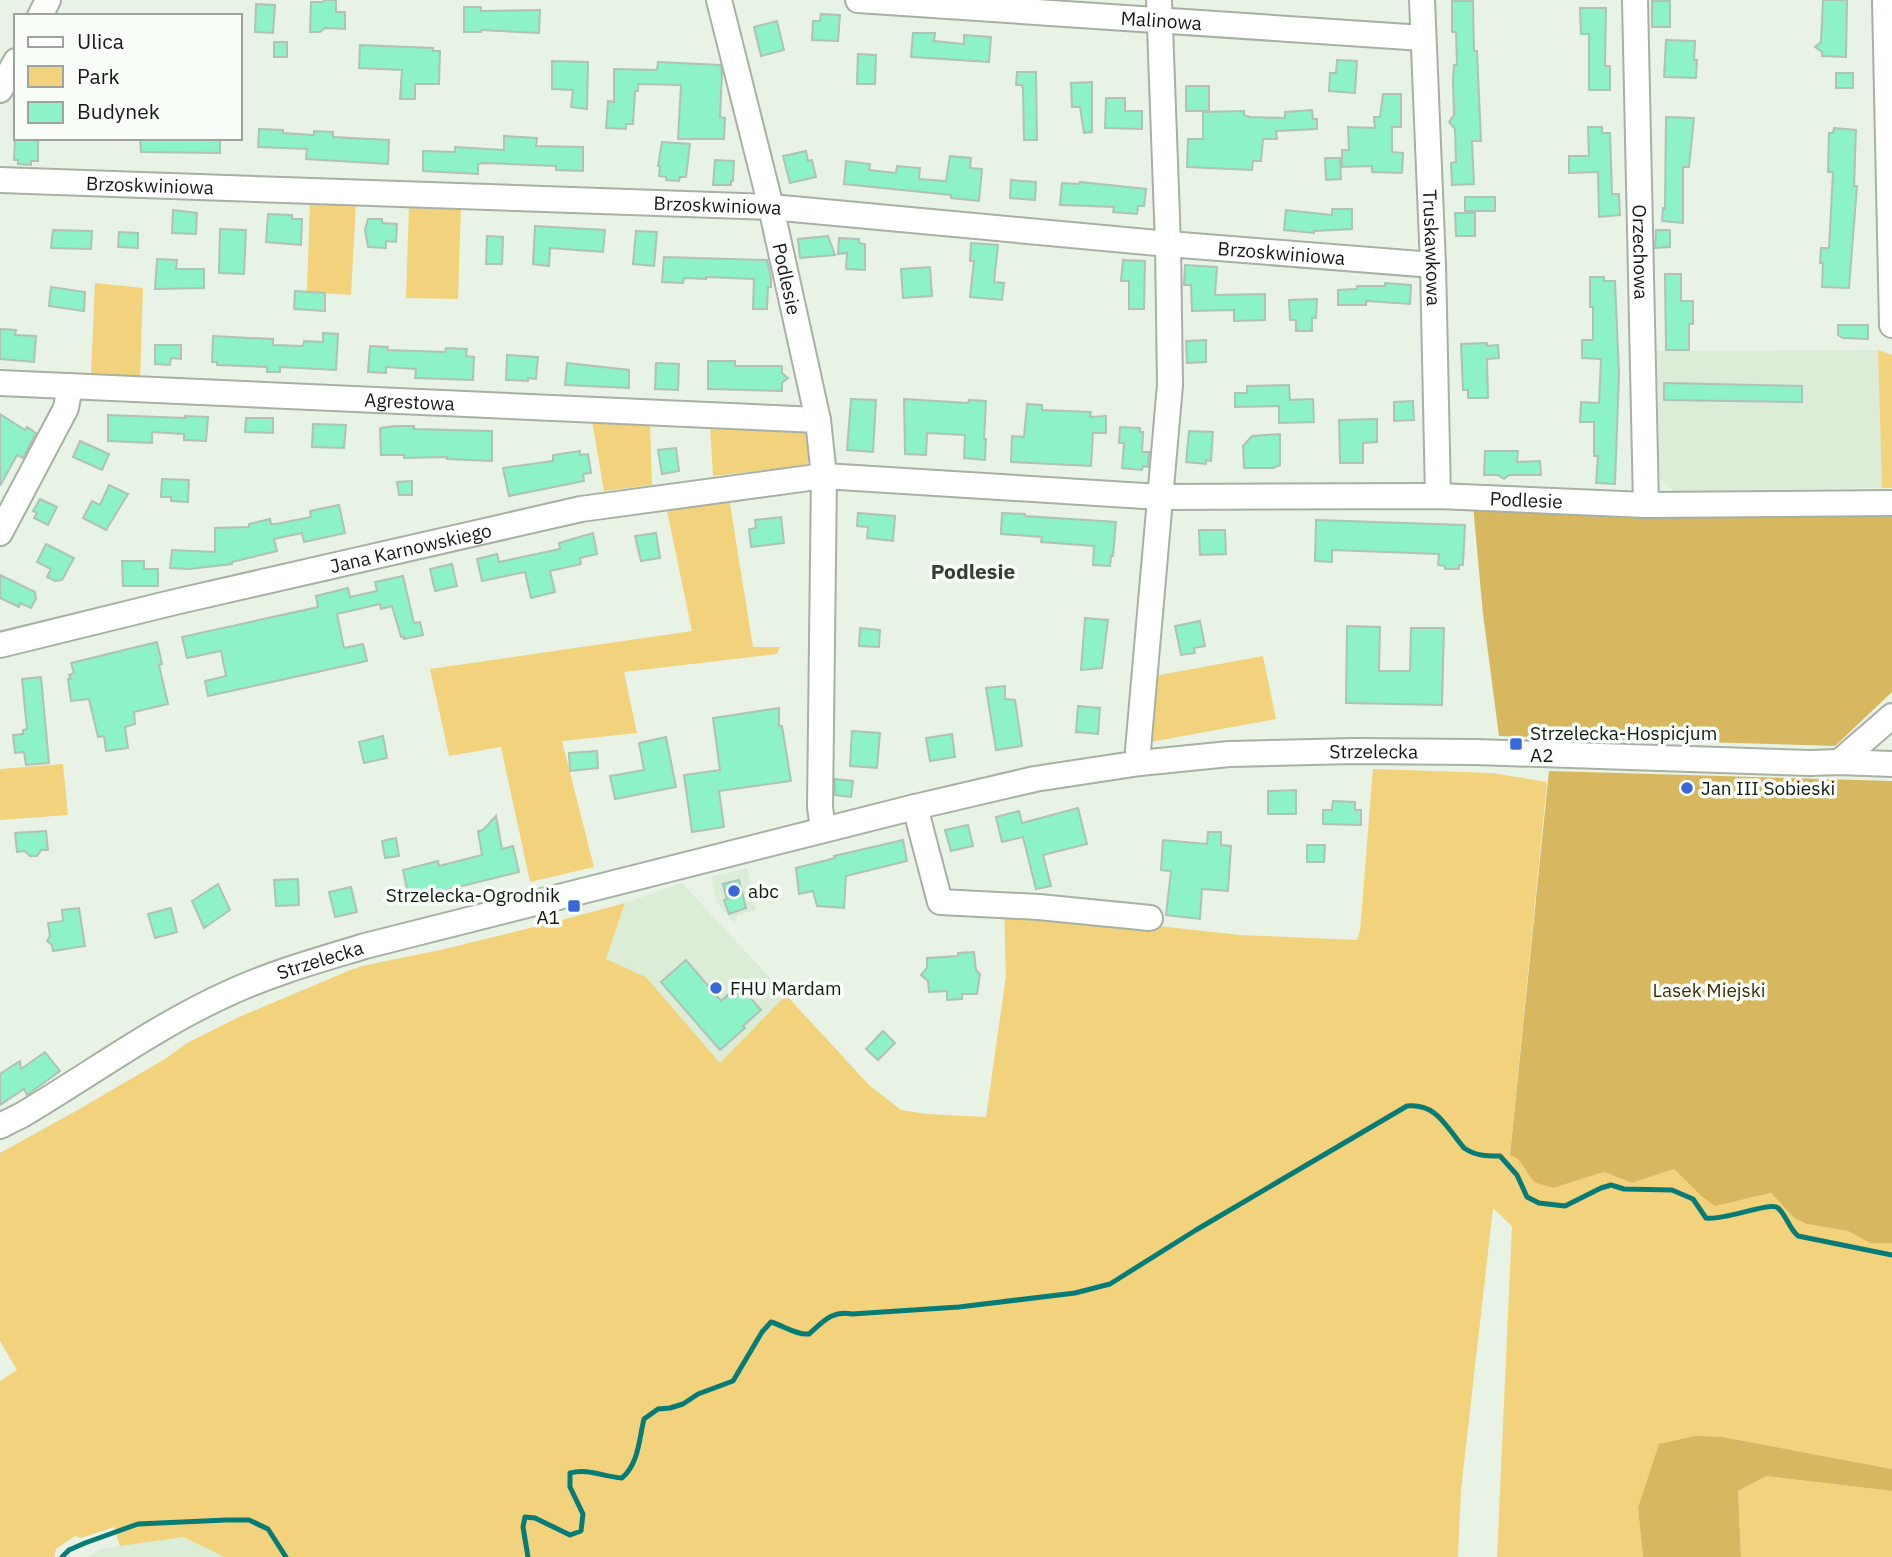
<svg xmlns="http://www.w3.org/2000/svg" width="1892" height="1557" viewBox="0 0 1892 1557" font-family="'IBM Plex Sans',sans-serif">
	<style>
		.built { fill: #dbecd7 }
		.green { fill: #f2d27d }
		.forest { fill: #d7b75f }
		.lines { fill: none; stroke-linecap: round; stroke-linejoin: round }
		.stream { stroke: #077c76; stroke-width: 5 }
		.building { fill: #8df2c6; stroke: #afc1b8; stroke-width: 2 }
		.minor-casing { stroke: #a6b1a4; stroke-width: 28 }
		.minor { stroke: #fff; stroke-width: 24 }
		.poi-dot { fill: #3a68d9; stroke: #fafef8; stroke-width: 2.5 }
		.labels { text-anchor: middle; stroke-width: 7; stroke-linejoin: round; paint-order: stroke }
		.street-label { font-size: 19px; fill: #161a15; stroke: #fafef8 }
		.poi-label { font-size: 19px; fill: #161a15; stroke: #fafef8; text-anchor: start }
		.park-label { font-size: 19px; fill: #3e3109; stroke: #fafef8 }
		.neighbourhood-label { font-size: 21px; font-weight: bold; fill: #363f34; stroke: #fafef8 }
	</style>
	<rect width="100%" height="100%" fill="#e8f3e5"/>
	<g class="built">
		<path d="M1878,350L1882,488L1673,491L1660,479L1657,351Z"/>
		<path d="M747,868L756,910L738,915L735,923L717,903L711,877Z"/>
		<path d="M682,883L786,995L720,1063L646,977L606,959L625,903Z"/>
		<path d="M169,1537H183L225,1557H89L101,1549Z"/>
	</g>
	<g class="green">
		<path d="M310,201L356,203L351,295L307,292Z"/>
		<path d="M409,205L461,207L458,299L406,298Z"/>
		<path d="M95,283L143,288L140,377L91,374Z"/>
		<path d="M1878,350L1892,355V488H1882Z"/>
		<path d="M592,421L650,423L652,485L604,491Z"/>
		<path d="M710,425L797,429L806,433L811,461L805,465L713,476Z"/>
		<path d="M729,498L753,647H780L777,654L624,672L637,733L562,741L594,867L530,882L501,747L449,756L430,669L692,631L666,506Z"/>
		<path d="M1263,656L1276,719L1145,743L1149,677Z"/>
		<path d="M63,764L68,815L0,820V769Z"/>
		<path d="M1373,769L1492,773L1547,782L1510,1154L1518,1158L1526,1171L1552,1188L1604,1172L1632,1183L1674,1169L1700,1195L1737,1201L1771,1193L1794,1218L1807,1224L1848,1231L1870,1243H1892V1469L1723,1437L1638,1508L1643,1557H1497L1512,1226L1493,1208L1461,1490L1458,1557H225L183,1537L120,1546L114,1527L81,1538L75,1536L56,1549L54,1557H0V1381L17,1370L0,1341V1153L76,1111L165,1059L187,1043L239,1017L348,971L362,966L445,949L558,921L625,903L606,959L646,977L720,1063L786,995L869,1085L901,1110L927,1114L986,1117L1006,976L1004,909L1240,935L1357,940L1360,931Z"/>
		<path d="M1765,1476L1892,1491V1557H1741L1738,1491Z"/>
	</g>
	<g class="forest">
		<path d="M1473,505L1646,516L1892,517V692L1835,746L1499,736L1483,614Z"/>
		<path d="M1549,771L1892,781V1243H1870L1848,1231L1807,1224L1794,1218L1771,1193L1715,1206L1700,1195L1674,1169L1632,1183L1604,1172L1553,1188L1534,1182L1518,1159L1510,1155Z"/>
		<path d="M1695,1436L1723,1437L1892,1469V1491L1766,1476L1738,1491L1741,1557H1643L1638,1508L1659,1444Z"/>
	</g>
	<g class="lines">
		<g class="stream">
			<path d="M62,1557L69,1550L85,1543L138,1524L226,1520H249L268,1529L286,1557"/>
			<path d="M528,1557L523,1527L525,1517L535,1518L570,1535L581,1531L583,1514L570,1487V1473C589,1468 603,1477 622,1478C639,1463 639,1439 644,1419L658,1409L670,1408L683,1404L698,1394L733,1381L762,1332L771,1322C784,1326 796,1335 809,1334C823,1322 832,1310 852,1314L959,1307L1075,1293L1110,1284L1196,1230L1407,1106C1437,1103 1446,1127 1464,1148C1476,1156 1486,1156 1500,1156L1517,1175L1527,1197L1539,1203L1565,1206L1601,1188L1611,1185L1624,1189L1672,1190L1693,1199L1706,1218C1725,1221 1770,1201 1778,1208C1786,1215 1789,1228 1798,1236L1892,1255"/>
		</g>
	</g>
	<g class="building">
		<path d="M324,0H336V12H345V29L325,28L320,32H310L311,2H323Z"/>
		<path d="M1823,0H1847L1846,57L1822,56V52L1815,47L1821,42Z"/>
		<path d="M1452,1H1473L1474,51H1477L1481,141H1472L1474,184L1452,185L1451,163L1456,162L1455,129L1449,122L1454,115L1453,79L1454,65H1457L1456,32H1452Z"/>
		<rect x="1652" y="1" width="18" height="26"/>
		<path d="M256,4L275,5L273,33L255,32Z"/>
		<path d="M464,7H481V11L540,10L539,33L481,30V32H464Z"/>
		<path d="M1580,8H1606L1605,66H1610V90H1589V34H1581Z"/>
		<path d="M821,14L840,15L838,41L812,40L813,21H820Z"/>
		<path d="M777,21L784,50L761,56L754,27Z"/>
		<path d="M913,33H935L934,41L964,44V35L991,37L989,62L911,57Z"/>
		<path d="M1666,40L1695,41L1694,60H1697L1696,78L1664,77Z"/>
		<rect x="274" y="42" width="13" height="15"/>
		<path d="M360,45L433,48V51H440L439,84H415V99H400L402,70L359,68Z"/>
		<path d="M858,54L876,55L875,84H857Z"/>
		<path d="M1337,60L1357,61L1355,93L1329,91L1330,73H1336Z"/>
		<path d="M552,61L588,62L587,109L571,107L573,90L552,89Z"/>
		<path d="M658,62L720,65L722,73L720,117L725,118L724,139H678L681,85L638,84V91H635L633,124H626V129L606,128L608,101L614,102V69L657,70Z"/>
		<path d="M1017,72H1036L1037,140H1024L1023,89L1022,85H1016Z"/>
		<rect x="1836" y="73" width="17" height="15"/>
		<path d="M1092,82V132L1084,133L1080,107H1072L1071,83Z"/>
		<rect x="1186" y="86" width="23" height="25"/>
		<path d="M1383,94H1401V127H1392V152L1403,153L1402,173L1372,172V166L1342,167V150H1349L1348,127L1375,128L1374,117H1380Z"/>
		<path d="M1106,98H1125V111H1142V129L1105,128Z"/>
		<path d="M1312,110L1313,119H1317V129L1276,131L1277,139H1263L1261,161H1253L1252,170L1187,167L1188,139H1203V112L1244,111V115L1250,117L1285,118V112Z"/>
		<path d="M1666,117L1694,118L1689,167H1683V223L1662,221L1663,208L1665,209Z"/>
		<path d="M1588,127H1602V133H1610L1612,194H1619L1620,215L1599,217L1598,172L1569,173V156H1589Z"/>
		<path d="M1834,128L1856,130L1854,186H1857L1849,288L1822,287L1823,263H1820L1821,248H1829L1833,172H1828L1829,133H1833Z"/>
		<path d="M259,129L283,130V133L314,135V131L333,132V137L389,140L388,164L306,159L307,149L258,147Z"/>
		<path d="M504,136L537,138L536,146L583,147V171L556,170V166L484,163L478,164V174L423,171V151L455,152V147L504,150Z"/>
		<path d="M140,138H220V153L141,152Z"/>
		<path d="M15,139H38V161H31V165L18,164V160H14Z"/>
		<path d="M662,142L690,144L686,177H680L679,181L666,180V177L659,176L660,166H658Z"/>
		<path d="M806,151L808,161L812,160L816,177L790,183L783,156Z"/>
		<path d="M950,156L971,158L970,168L982,169L979,201L951,198V195L844,184L846,161L870,164L869,170L896,173L897,166L918,168H920L919,179L946,181Z"/>
		<path d="M1325,158H1340L1341,179L1326,180Z"/>
		<path d="M715,160L734,161L733,181H731V185H713Z"/>
		<path d="M1011,180L1036,182L1035,200L1010,198Z"/>
		<path d="M1080,182L1146,189L1144,206H1138L1137,214L1113,212L1114,207L1060,205L1062,183L1079,184Z"/>
		<rect x="1465" y="197" width="30" height="14"/>
		<path d="M1332,209H1352V229L1314,231V233L1284,230L1286,210L1332,215Z"/>
		<path d="M173,210L197,213L196,234L172,233Z"/>
		<path d="M1455,213H1475V236H1456Z"/>
		<path d="M268,214L292,215V219H302L301,245L266,242Z"/>
		<path d="M368,219H382V223L397,224L396,242L386,241V248L368,247L365,230Z"/>
		<path d="M535,226L605,230L603,252L550,248L549,266L533,264Z"/>
		<path d="M220,229L246,230L244,274L219,273Z"/>
		<path d="M53,230L92,231L91,249L51,248Z"/>
		<path d="M1656,230H1670V247L1655,248Z"/>
		<path d="M636,231L657,232L654,266L633,264Z"/>
		<path d="M119,232L138,233V248L118,247Z"/>
		<path d="M487,236L503,237L502,264H486Z"/>
		<path d="M828,236L835,255L800,258L798,239Z"/>
		<path d="M839,238L859,239V243L865,244V270L846,269L847,253L838,254Z"/>
		<path d="M971,243L998,245L994,282L1004,283L1002,300L970,297L974,261H970Z"/>
		<path d="M664,257L767,260L771,278V287H768L767,309H753L754,279L706,277V279L684,278L683,283L662,282Z"/>
		<path d="M157,259L177,260L176,269H204V288L155,289Z"/>
		<path d="M1123,260L1145,261L1144,309H1129V281H1121Z"/>
		<path d="M1185,265L1217,267L1215,295L1265,294V320L1234,321V310L1192,311L1191,285H1184Z"/>
		<path d="M930,267L932,296L903,298L901,269Z"/>
		<path d="M1665,274H1681V301H1693V324H1689V350H1666Z"/>
		<path d="M1590,277H1604V281H1615L1619,374L1615,484L1596,483L1598,456H1594V422H1580L1581,402L1599,403L1601,359L1582,358V340H1593V307H1590Z"/>
		<path d="M1385,283L1411,285L1410,304L1366,301V305H1338V290L1357,289V286H1385Z"/>
		<path d="M51,287L85,292L84,311L49,306Z"/>
		<path d="M295,291L325,293V311L294,309Z"/>
		<path d="M1317,299L1316,318H1312V331H1296V320H1290L1289,300Z"/>
		<path d="M1838,325H1868V339L1843,338L1838,335Z"/>
		<path d="M0,329L16,330L15,335L36,336L34,362L0,359Z"/>
		<path d="M323,333L338,334L336,370L280,367V372H267V367L217,365V362H212L213,336L273,339V345L303,346L304,341L323,342Z"/>
		<path d="M1206,340V362L1187,363L1186,341Z"/>
		<path d="M1487,343V346L1498,345L1499,358L1487,359L1488,398H1468V390H1463L1461,344Z"/>
		<path d="M155,345H181V359L171,358L170,365L155,364Z"/>
		<path d="M370,346L388,347L387,350L445,352L446,348L467,349L466,356L474,357L473,380L415,378L416,369L386,367V373L368,372Z"/>
		<path d="M507,355L538,357L536,379L528,378V381L506,380Z"/>
		<path d="M708,361H735V366H782V373L788,378L782,383V391L708,389Z"/>
		<path d="M567,363L629,370V388L565,385Z"/>
		<path d="M656,363L679,364L678,390L655,389Z"/>
		<path d="M1664,383L1802,386V402L1664,400Z"/>
		<path d="M1289,385L1290,400L1313,399L1314,422L1279,423V406L1235,407V393H1247V386Z"/>
		<path d="M851,399L876,400L873,452L847,450Z"/>
		<path d="M904,399L968,403L969,400L986,401L984,439H986L985,460L964,458L965,435L927,433L926,455L905,454Z"/>
		<path d="M1413,401L1414,420L1394,421V402Z"/>
		<path d="M1027,404L1042,405V410L1091,412L1090,417L1106,416V433H1093L1091,466L1011,462L1012,436L1024,437Z"/>
		<path d="M0,414L25,430L27,427L36,433L23,458L17,455L0,486Z"/>
		<path d="M108,415L185,418V416L208,417L206,441L184,440V434L152,432V443L108,441Z"/>
		<path d="M246,418H273V433L245,432Z"/>
		<path d="M1377,419V442L1363,443V463H1340L1339,420Z"/>
		<path d="M313,424L346,425L344,448L312,447Z"/>
		<path d="M394,426H414V429L492,431V461L447,459V457L404,458V455H381L380,428Z"/>
		<path d="M1120,427L1140,428V432H1143L1142,452H1149L1148,467L1143,466L1142,470L1122,468L1124,443H1119Z"/>
		<path d="M1189,431L1213,432L1211,461L1206,460V464L1186,462Z"/>
		<path d="M1280,434V465L1273,468H1244L1243,446L1252,436Z"/>
		<path d="M80,441L109,454L102,470L73,457Z"/>
		<path d="M676,448L679,471L662,474L658,450Z"/>
		<path d="M580,451V455L588,454L591,473L583,474L584,481L509,496L503,468L553,461V455Z"/>
		<path d="M1485,451H1518L1517,462L1540,461L1541,475H1509L1504,479L1498,475H1484Z"/>
		<path d="M162,479L189,480L188,502L171,501V497H161Z"/>
		<path d="M412,481V495H399L397,482Z"/>
		<path d="M109,485L128,494L106,530L83,518L92,501L100,505Z"/>
		<path d="M40,499L57,507L48,525L34,518L37,513L33,511Z"/>
		<path d="M339,505L345,533L304,542L302,533L274,539L277,551L232,562V564L189,569L170,568L172,550L215,552V528L249,527V524L270,519L271,524H276L311,517L310,511Z"/>
		<path d="M858,513L895,516L893,541L867,538L868,527L857,526Z"/>
		<path d="M1002,513L1025,514V516L1116,522L1113,556H1111L1110,566L1093,565L1094,546L1041,542L1042,537L1001,534Z"/>
		<path d="M781,517L784,543L751,547L749,529L756,528L755,520Z"/>
		<path d="M1316,520L1465,525L1463,565H1459V569H1445V566L1438,565L1439,554L1332,550V562L1315,561Z"/>
		<path d="M1199,530H1225L1226,554L1200,555Z"/>
		<path d="M593,533L597,554L580,558L581,564L550,571L555,592L531,598L525,572L482,581L477,559L497,554L499,562L560,549L559,543Z"/>
		<path d="M656,533L660,558L641,561L635,536Z"/>
		<path d="M46,544L74,558L62,580L55,581L47,577L51,569L37,562Z"/>
		<path d="M122,561H144V569H158V586H123Z"/>
		<path d="M452,564L457,586L435,591L430,569Z"/>
		<path d="M0,575L35,592L36,599L31,608L20,603L19,607L0,598Z"/>
		<path d="M403,576L414,623L420,622L423,635L404,639V637H401L392,606L381,609L380,604L337,614L344,648L363,644L367,661L208,696L205,681L226,676L221,651L187,658L182,637L318,607L316,596L348,588L350,597L377,591L375,582Z"/>
		<path d="M1085,618L1108,620L1102,668L1081,670Z"/>
		<path d="M1200,621L1205,646L1194,648L1195,653L1181,655L1175,626Z"/>
		<path d="M1347,626L1380,627L1379,671H1410L1411,628H1444L1442,705L1346,703Z"/>
		<path d="M860,628L880,630L879,647L859,646Z"/>
		<path d="M157,642L162,664L159,665L168,704L134,712L135,724L125,727L128,748L106,751L104,736L98,737L89,699L71,701L68,679H71L69,675L74,673L71,663Z"/>
		<path d="M41,677L49,763L26,765L24,752L15,753L13,735L23,734V730L27,729L22,679Z"/>
		<path d="M1005,686V699L1015,700L1022,746L996,750L986,688Z"/>
		<path d="M1078,706L1100,708L1098,734L1076,732Z"/>
		<path d="M779,708V726H782L791,781L719,791L724,827L692,832L684,775L720,770L713,718Z"/>
		<path d="M852,731L880,733L877,768L850,766Z"/>
		<path d="M952,734L955,757L930,761L926,738Z"/>
		<path d="M383,736L387,758L364,763L359,742Z"/>
		<path d="M666,737L676,787L615,799L610,776L644,770L639,743Z"/>
		<path d="M597,751L598,768L570,771L569,753Z"/>
		<path d="M835,779L853,781L851,797L835,795Z"/>
		<path d="M1296,790V814H1268V791Z"/>
		<path d="M1333,801L1355,802V810H1361V825L1323,824V810H1332Z"/>
		<path d="M1078,808L1087,844L1043,855L1051,886L1036,889L1023,837L1002,842L996,817L1019,811L1022,823Z"/>
		<path d="M496,816L502,849L513,846L519,872L409,899L403,870L438,861L439,866L482,855L478,831L483,830Z"/>
		<path d="M968,825L973,846L951,851L945,830Z"/>
		<path d="M46,831L48,850H41L37,856H30L25,851L17,852L15,833Z"/>
		<path d="M1208,832H1221V845L1231,846L1228,891L1202,889L1200,919L1166,915L1171,871L1161,870L1163,840L1207,844Z"/>
		<path d="M396,838L399,856L385,858L382,841Z"/>
		<path d="M903,840L907,861L846,876L844,908L817,906L813,891L799,894L796,868L835,858L834,856Z"/>
		<path d="M1307,845H1325L1324,862H1307Z"/>
		<path d="M298,879L299,905L276,906L274,880Z"/>
		<path d="M739,880L746,908L729,914L724,900L727,899L723,884Z"/>
		<path d="M218,884L230,910L204,928L192,901Z"/>
		<path d="M351,887L357,912L335,917L329,892Z"/>
		<path d="M79,908L85,946L53,951L52,945L47,941L50,936L48,923L63,921L62,910Z"/>
		<path d="M171,908L177,932L155,938L148,914Z"/>
		<path d="M974,952L976,970L980,974L977,994H962V999L947,1000V991L929,992L928,981L921,975L927,968V958L958,956V953Z"/>
		<path d="M686,960L721,1001L739,985L761,1010L743,1026L745,1028L720,1050L661,982Z"/>
		<path d="M883,1031L895,1043L878,1060L866,1049Z"/>
		<path d="M45,1052L60,1071L27,1095L24,1089L0,1105V1074L20,1061L21,1069Z"/>
	</g>
	<g class="lines">
		<g class="minor-casing">
			<g id="minor">
				<path id="s1" d="M719,0L771,207L818,420L824,476L820,807L823,829"/>
				<path id="s2" d="M858,0L1423,38"/>
				<path id="s3" d="M1422,0L1433,265L1438,496"/>
				<path id="s4" d="M1635,0L1646,505"/>
				<path d="M1885,0L1892,325"/>
				<path d="M40,16L48,0"/>
				<path d="M0,90L16,61"/>
				<path id="s5" d="M0,180L771,207L1168,244L1433,265"/>
				<path id="s6" d="M0,383L818,420"/>
				<path d="M0,533L66,408L70,386"/>
				<path id="s7" d="M0,645L175,602L581,509L824,476L1160,497L1438,496L1646,505L1892,503"/>
				<path d="M1839,762L1892,716"/>
				<path d="M1140,763L1138,750L1170,385L1168,244L1159,0"/>
				<path d="M915,807L940,902L1039,907L1150,918"/>
				<path id="s8" d="M0,1126L22,1115C91,1074 156,1026 229,993C272,973 319,960 365,946L915,807L1035,779L1140,763L1229,754L1354,751L1475,752L1810,763L1839,762L1892,764"/>
			</g>
		</g>
		<use href="#minor" class="minor"/>
	</g>
	<g class="poi-dot">
		<rect x="1509" y="737" width="14" height="14" rx="3.5"/>
		<circle cx="1687" cy="788" r="7"/>
		<circle cx="734" cy="891" r="7"/>
		<rect x="567" y="899" width="14" height="14" rx="3.5"/>
		<circle cx="716" cy="988" r="7"/>
	</g>
	<g class="labels">
		<g class="street-label">
			<text dy="7" stroke="none"><textPath href="#s2" startOffset="304">Malinowa</textPath></text>
			<text dy="7" stroke="none"><textPath href="#s5" startOffset="150">Brzoskwiniowa</textPath></text>
			<text dy="7" stroke="none"><textPath href="#s5" startOffset="718">Brzoskwiniowa</textPath></text>
			<text dy="7" stroke="none"><textPath href="#s3" startOffset="248">Truskawkowa</textPath></text>
			<text dy="7" stroke="none"><textPath href="#s5" startOffset="1284">Brzoskwiniowa</textPath></text>
			<text dy="7" stroke="none"><textPath href="#s4" startOffset="252">Orzechowa</textPath></text>
			<text dy="7" stroke="none"><textPath href="#s1" startOffset="287">Podlesie</textPath></text>
			<text dy="7" stroke="none"><textPath href="#s6" startOffset="410">Agrestowa</textPath></text>
			<text dy="7" stroke="none"><textPath href="#s7" startOffset="1545">Podlesie</textPath></text>
			<text dy="7" stroke="none"><textPath href="#s7" startOffset="422">Jana Karnowskiego</textPath></text>
			<text dy="7" stroke="none"><textPath href="#s8" startOffset="1440">Strzelecka</textPath></text>
			<text dy="7" stroke="none"><textPath href="#s8" startOffset="362">Strzelecka</textPath></text>
		</g>
		<g class="poi-label">
			<text x="1530" y="740">Strzelecka-Hospicjum<tspan x="1530" dy="22">A2</tspan></text>
			<text x="1701" y="795">Jan III Sobieski</text>
			<text x="748" y="898">abc</text>
			<text x="560" y="902" text-anchor="end">Strzelecka-Ogrodnik<tspan x="560" dy="22">A1</tspan></text>
			<text x="730" y="995">FHU Mardam</text>
		</g>
		<g class="park-label">
			<text x="1709" y="997">Lasek Miejski</text>
		</g>
		<g class="neighbourhood-label">
			<text x="973" y="579">Podlesie</text>
		</g>
	</g>
	<rect x="14" y="14" width="228" height="126" fill="#fafef8" stroke="#9fa39d" stroke-width="2"/>
	<rect x="28" y="37" width="35" height="10" fill="#ffffff" stroke="#9fa39d" stroke-width="2"/>
	<text x="77" y="49" font-size="21" fill="#161a15">Ulica</text>
	<rect x="28" y="66" width="35" height="21" fill="#f2d27d" stroke="#9fa39d" stroke-width="2"/>
	<text x="77" y="84" font-size="21" fill="#161a15">Park</text>
	<rect x="28" y="102" width="35" height="21" fill="#8df2c6" stroke="#9fa39d" stroke-width="2"/>
	<text x="77" y="119" font-size="21" fill="#161a15">Budynek</text>
</svg>
